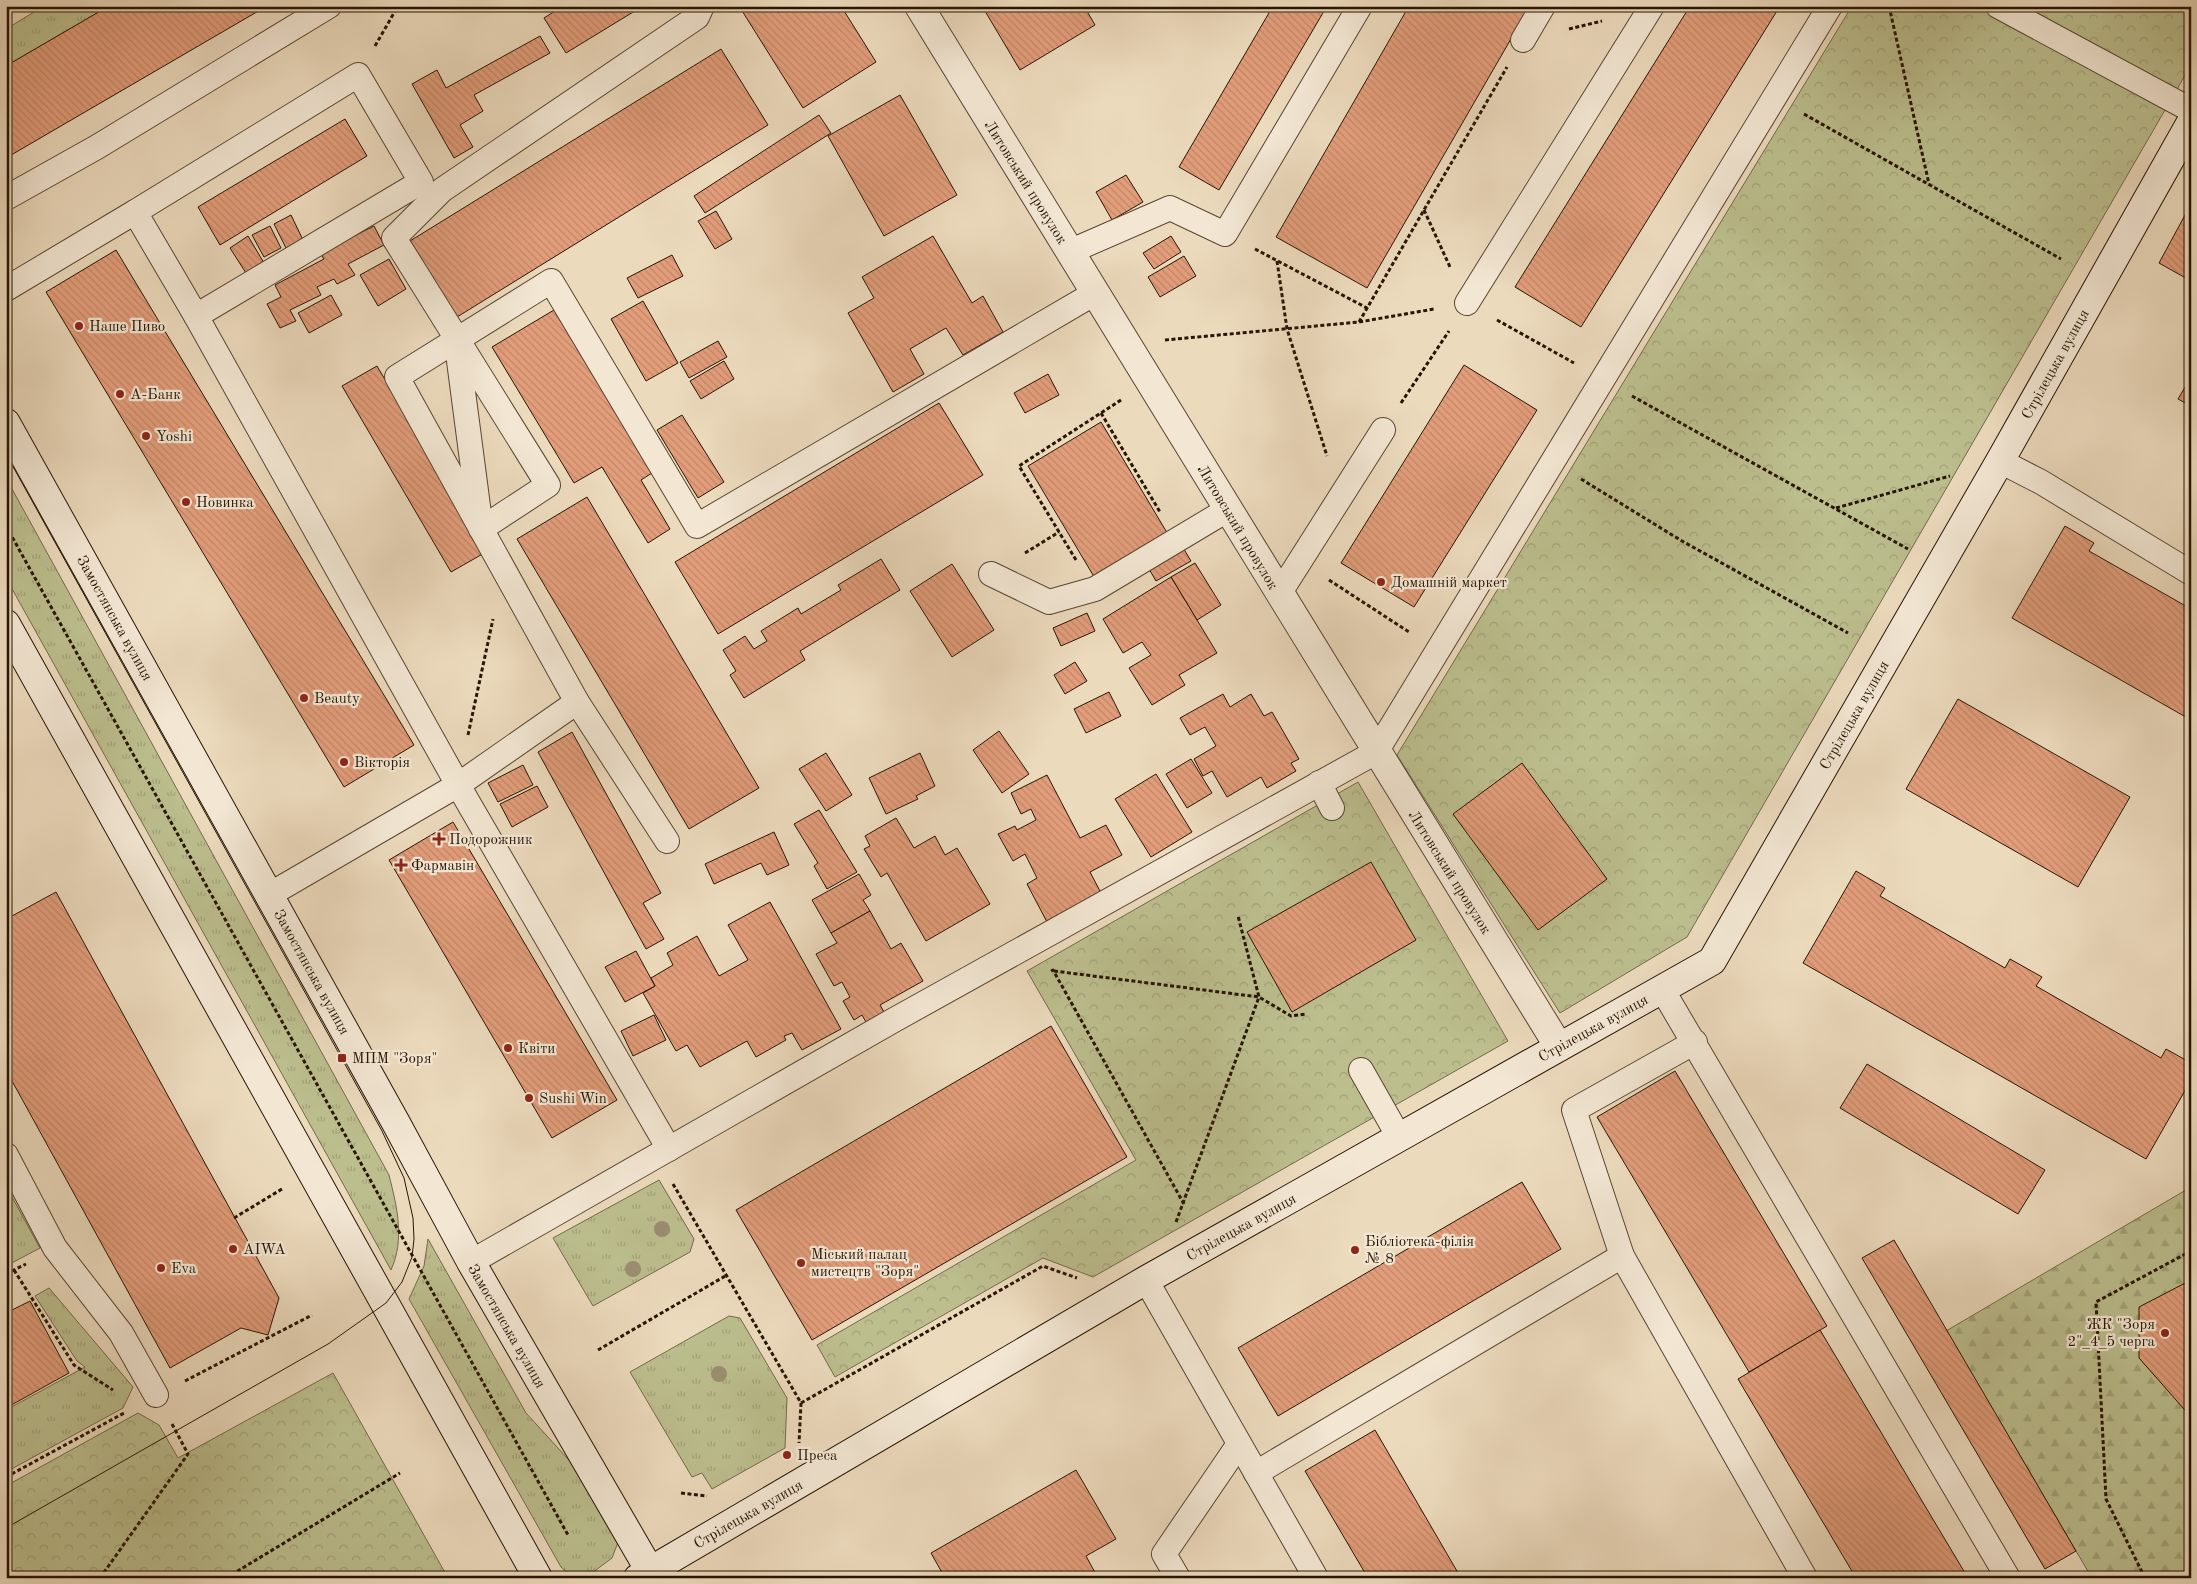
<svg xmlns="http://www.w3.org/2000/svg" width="2197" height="1584" viewBox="0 0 2197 1584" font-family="'Old Standard TT',serif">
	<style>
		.grass { fill: url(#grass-tufts); stroke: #726a48 }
		.forest { fill: url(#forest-firs); stroke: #726a48 }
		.park { fill: url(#park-crowns); stroke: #726a48 }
		.building { fill: url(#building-back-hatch); stroke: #271503 }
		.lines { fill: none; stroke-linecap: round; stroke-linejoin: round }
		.lane-casing { stroke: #584632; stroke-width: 26 }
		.street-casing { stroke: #584632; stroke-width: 30 }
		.secondary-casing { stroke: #271503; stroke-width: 30 }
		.path { stroke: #271503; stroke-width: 3; stroke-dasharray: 4 2.5; stroke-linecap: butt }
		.lane { stroke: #f3e7d4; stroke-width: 24 }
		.street { stroke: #f3e7d4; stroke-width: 28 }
		.secondary { stroke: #f3e7d4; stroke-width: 28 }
		.tram { stroke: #271503; stroke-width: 1 }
		.tree { fill: #9c8e72 }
		.poi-dot { fill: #8f2418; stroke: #f3e7d4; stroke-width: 2 }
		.labels { text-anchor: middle; stroke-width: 4.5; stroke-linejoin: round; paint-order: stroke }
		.street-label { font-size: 15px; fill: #271503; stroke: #f3e7d4 }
		.poi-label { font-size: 15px; fill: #271503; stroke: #f3e7d4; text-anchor: start }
	</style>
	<defs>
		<pattern id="grass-tufts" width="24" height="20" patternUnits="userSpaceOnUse" patternTransform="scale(1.25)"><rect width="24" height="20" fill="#bcbe8e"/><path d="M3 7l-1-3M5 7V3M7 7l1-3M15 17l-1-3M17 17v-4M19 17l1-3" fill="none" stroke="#a2a279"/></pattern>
		<pattern id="forest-firs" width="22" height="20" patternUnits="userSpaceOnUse" patternTransform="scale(1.25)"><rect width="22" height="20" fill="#bcbe8e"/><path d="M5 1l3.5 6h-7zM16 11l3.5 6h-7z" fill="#a2a279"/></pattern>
		<pattern id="park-crowns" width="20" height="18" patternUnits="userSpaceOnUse" patternTransform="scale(1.25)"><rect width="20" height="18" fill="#bcbe8e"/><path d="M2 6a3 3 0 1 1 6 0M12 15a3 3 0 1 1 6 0" fill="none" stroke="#a2a279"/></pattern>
		<pattern id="building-back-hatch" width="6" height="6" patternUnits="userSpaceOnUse" patternTransform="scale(1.25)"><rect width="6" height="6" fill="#e29d7a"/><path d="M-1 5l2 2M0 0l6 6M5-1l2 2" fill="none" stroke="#c28668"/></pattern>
	</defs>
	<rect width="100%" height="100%" fill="#ecdabd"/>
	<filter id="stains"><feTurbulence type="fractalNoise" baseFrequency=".004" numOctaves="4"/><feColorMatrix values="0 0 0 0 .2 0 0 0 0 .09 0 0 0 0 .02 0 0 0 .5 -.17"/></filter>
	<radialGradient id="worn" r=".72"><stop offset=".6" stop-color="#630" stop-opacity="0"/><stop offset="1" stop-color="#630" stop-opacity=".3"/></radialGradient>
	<g class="grass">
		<path d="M44,6H109L9,64L6,60V29Z"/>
		<path d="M6,478L389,1175C397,1207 405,1239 391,1270L6,578Z"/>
		<path d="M659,1180L694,1239L690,1252L593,1306L553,1238Z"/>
		<path d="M6,1186L40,1248L6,1266Z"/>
		<path d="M428,1239L526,1413L588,1481L620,1537L612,1558L592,1573L573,1578L561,1567L409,1299L424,1266Z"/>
		<path d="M49,1288L133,1387L123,1408L6,1472V1410L85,1367L77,1361L35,1296Z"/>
		<path d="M729,1316L740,1318L787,1398L785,1448L712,1489L702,1473L692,1477L630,1372Z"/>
	</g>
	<path class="forest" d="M2191,1187V1578H2092L1946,1331Z"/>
	<g class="park">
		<path d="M1852,6H2191V65L1687,937L1560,1013L1397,755Z"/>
		<path d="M1358,782L1508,1041L1093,1277L1043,1258L835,1377L817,1345L1136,1160L1027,971Z"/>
		<path d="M333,1373L448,1578H6V1486L138,1413L159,1425L178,1458Z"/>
	</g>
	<g class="building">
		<path d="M109,6H267L6,158V66Z"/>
		<path d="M563,6H643L566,53L544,18Z"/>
		<path d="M739,6H841L876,62L803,108Z"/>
		<path d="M982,6H1084L1095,25L1020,70Z"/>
		<path d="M1273,6H1327L1219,190L1179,167Z"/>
		<path d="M1409,6H1530L1367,288L1276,237Z"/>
		<path d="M1690,6H1780L1581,327L1515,287Z"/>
		<path d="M540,36L550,53L474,95L483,111L460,125L473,147L454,158L412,84L437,70L446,88Z"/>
		<path d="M721,49L768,125L457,317L410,241Z"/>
		<path d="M900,95L957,195L884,236L828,136Z"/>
		<path d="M819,115L831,133L705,213L694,196Z"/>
		<path d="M345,119L367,156L220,245L198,207Z"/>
		<path d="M1126,175L1143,202L1112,220L1096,192Z"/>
		<path d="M2191,204V281L2159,263Z"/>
		<path d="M716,211L732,239L715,249L698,221Z"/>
		<path d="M291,215L303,240L286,248L274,224Z"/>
		<path d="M270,226L281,248L264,257L252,235Z"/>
		<path d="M374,226L384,245L348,264L355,275L337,284L334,279L317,287L321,295L290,310L296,321L280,328L267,304L281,297L275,285L324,259L320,253Z"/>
		<path d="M248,236L264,263L246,273L230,248Z"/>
		<path d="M933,236L972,303L983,296L1003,332L963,355L946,328L910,349L924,374L893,392L848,313L874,298L862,277Z"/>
		<path d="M1171,236L1181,252L1154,269L1143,253Z"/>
		<path d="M116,250L414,745L344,787L46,292Z"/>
		<path d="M672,255L683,276L638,298L627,278Z"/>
		<path d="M1184,256L1196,276L1160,297L1148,277Z"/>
		<path d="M389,259L406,289L378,306L360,275Z"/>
		<path d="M331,295L342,315L309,333L298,313Z"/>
		<path d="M643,301L678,363L646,381L611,319Z"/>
		<path d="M554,310L652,473L641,480L670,529L648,543L602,467L574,483L492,347Z"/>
		<path d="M718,341L727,357L689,378L680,362Z"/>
		<path d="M724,361L734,379L701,399L690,381Z"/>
		<path d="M1464,365L1537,410L1414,607L1341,563Z"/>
		<path d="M377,366L486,552L451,572L342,386Z"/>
		<path d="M1048,374L1059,395L1025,413L1014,393Z"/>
		<path d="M2191,377V406L2178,399Z"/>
		<path d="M939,403L983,475L718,634L675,562Z"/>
		<path d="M682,415L724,482L698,498L657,430Z"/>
		<path d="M1101,422L1169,536L1096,580L1028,466Z"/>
		<path d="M587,497L759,788L689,829L517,539Z"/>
		<path d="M2065,526L2094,543L2089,551L2191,609V720L2012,618Z"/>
		<path d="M1179,541L1191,561L1156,581L1145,562Z"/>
		<path d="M881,559L900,590L800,651L805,660L744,698L730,675L736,671L723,650L745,636L754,649L767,641L761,631L798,608L801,614L841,590L838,585Z"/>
		<path d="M1195,563L1221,605L1197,620L1171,577Z"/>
		<path d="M952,564L994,630L952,657L910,591Z"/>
		<path d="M1171,577L1217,653L1179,675L1185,685L1152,705L1129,668L1151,655L1142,642L1123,653L1103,619Z"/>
		<path d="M1087,613L1095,631L1061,646L1053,628Z"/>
		<path d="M1075,662L1087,681L1065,694L1054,675Z"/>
		<path d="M1109,692L1121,716L1086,733L1074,709Z"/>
		<path d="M1223,694L1230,707L1251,694L1264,716L1272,712L1299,759L1291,763L1296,771L1267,788L1261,777L1227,797L1212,771L1203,776L1194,759L1216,746L1205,727L1190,735L1180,718Z"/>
		<path d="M1958,699L2130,797L2078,887L1906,789Z"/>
		<path d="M999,731L1029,774L1002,793L973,750Z"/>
		<path d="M572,732L661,893L643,903L664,939L646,949L538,752Z"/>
		<path d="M826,753L852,795L826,811L799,769Z"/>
		<path d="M920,753L935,786L916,796L918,799L886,814L869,778Z"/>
		<path d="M1191,759L1212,793L1187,808L1166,774Z"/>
		<path d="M1522,763L1607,879L1538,930L1453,814Z"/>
		<path d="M523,765L533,785L498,802L488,783Z"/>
		<path d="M1156,774L1192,832L1151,857L1115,799Z"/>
		<path d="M1047,775L1080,838L1106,825L1122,855L1090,872L1101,893L1047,922L1027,884L1037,878L1025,854L1013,861L998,834L1015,826L1017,830L1036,820L1031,809L1021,814L1011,793Z"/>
		<path d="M537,786L548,807L512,827L500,804Z"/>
		<path d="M819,810L857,872L827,889L814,866L818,863L794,824Z"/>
		<path d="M896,818L914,848L935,836L945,855L957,848L990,904L926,941L887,873L881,877L864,849L870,846L865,836Z"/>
		<path d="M453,822L617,1100L552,1138L389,860Z"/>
		<path d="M774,832L789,865L767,875L761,863L714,884L705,864Z"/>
		<path d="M1371,862L1416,940L1292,1012L1247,932Z"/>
		<path d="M1856,871L1885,888L1880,896L2005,968L2010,959L2042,977L2036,986L2161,1058L2166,1049L2191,1063V1080L2146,1159L1803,963Z"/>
		<path d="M859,874L871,895L863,900L870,911L831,933L812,900Z"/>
		<path d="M56,892L279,1298L268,1335L241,1328L170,1368L6,1070V905L12,916Z"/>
		<path d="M770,902L841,1029L802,1050L792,1033L784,1036L786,1040L756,1057L747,1041L700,1067L687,1045L676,1051L643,993L655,986L651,978L673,965L667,953L697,936L719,976L748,960L728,925Z"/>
		<path d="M870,911L891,949L901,943L923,981L880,1005L884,1012L866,1022L862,1015L854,1020L843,1001L850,997L842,982L834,986L816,954L837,943L831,933Z"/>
		<path d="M636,951L655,986L625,1002L605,967Z"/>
		<path d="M654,1015L666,1040L633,1056L621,1031Z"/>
		<path d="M1051,1026L1127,1157L812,1340L736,1210Z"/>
		<path d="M1867,1064L2045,1170L2018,1214L1840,1108Z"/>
		<path d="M1675,1071L1827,1326L1749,1372L1597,1117Z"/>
		<path d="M1522,1182L1561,1249L1278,1416L1238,1348Z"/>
		<path d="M1894,1240L2076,1551L2045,1569L1862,1258Z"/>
		<path d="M2191,1280V1417L2139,1358V1307Z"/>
		<path d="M30,1301L69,1373L6,1408V1313Z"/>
		<path d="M1820,1330L1968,1578H1856L1738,1379Z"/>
		<path d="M1375,1430L1461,1578H1368L1305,1471Z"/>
		<path d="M1076,1470L1116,1539L1086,1556L1098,1578H945L931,1553Z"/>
	</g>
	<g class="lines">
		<g class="lane-casing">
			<g id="lane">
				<path d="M1998,6L2191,110"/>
				<path d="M1523,40L1543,6"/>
				<path d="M6,198L97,147L329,6"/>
				<path d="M135,212L358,75L421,182L196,316"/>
				<path d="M1069,252L1170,208L1225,234L1360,6"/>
				<path d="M6,289L135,212L196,316L458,785L669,1149"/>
				<path d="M1467,303L1652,6"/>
				<path d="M456,338L481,529L548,485L394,238L442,190L697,17L702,6"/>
				<path d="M2000,461L2041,482L2191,573"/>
				<path d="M991,574L1049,602L1095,589L1227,510"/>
				<path d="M1279,594L1383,430"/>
				<path d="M1319,783L1332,808"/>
				<path d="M667,841L577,702L397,377L551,281L697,526L1095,293"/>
				<path d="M269,895L458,785L577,702"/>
				<path d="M1662,989L2008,1578"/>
				<path d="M1361,1070L1399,1137"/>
				<path d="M6,1155L55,1248L121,1333L156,1395"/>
				<path d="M1622,1256L1574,1110L1695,1042"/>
				<path d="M471,1262L894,1020L1376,752L1830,6"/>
				<path d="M1146,1280L1316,1578"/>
				<path d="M1256,1473L1622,1256L1805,1578"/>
				<path d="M1178,1578L1164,1554L1239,1444"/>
			</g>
		</g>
		<g class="street-casing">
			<path id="street" d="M919,6L1559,1047"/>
		</g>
		<g class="secondary-casing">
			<g id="secondary">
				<path d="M6,423L396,1123L471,1262L650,1571"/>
				<path d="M6,624L538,1578"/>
				<path d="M638,1578L1146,1280L1712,961L2000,461L2191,122"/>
			</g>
		</g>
		<g class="path">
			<path d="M1889,6L1929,184"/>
			<path d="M1569,29L1602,21"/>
			<path d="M375,46L398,6"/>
			<path d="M1804,114L2061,259"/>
			<path d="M1424,210L1450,267"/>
			<path d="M1255,249L1367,308"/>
			<path d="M1277,261L1287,329L1327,456"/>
			<path d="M1497,320L1574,363"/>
			<path d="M1359,322L1507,67"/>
			<path d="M1165,340L1359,322L1434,309"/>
			<path d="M1632,396L1908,549"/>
			<path d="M1401,403L1449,331"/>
			<path d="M1101,413L1160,512"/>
			<path d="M1581,479L1682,541L1848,633"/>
			<path d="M1836,508L1950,476"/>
			<path d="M6,526L568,1535"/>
			<path d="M1025,553L1059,532"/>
			<path d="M1076,560L1019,466L1121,400"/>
			<path d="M1329,580L1409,632"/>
			<path d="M468,735L493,619"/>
			<path d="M1051,971L1053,970L1184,1204"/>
			<path d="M1054,971L1259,997L1291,1016L1306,1014"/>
			<path d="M673,1184L801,1403L799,1443"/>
			<path d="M234,1218L282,1189"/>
			<path d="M1176,1222L1259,997L1238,916"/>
			<path d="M14,1270L74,1365L113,1390"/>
			<path d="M6,1274L26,1264"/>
			<path d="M598,1350L727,1275"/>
			<path d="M185,1381L312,1315"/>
			<path d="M801,1403L1043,1266L1077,1278"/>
			<path d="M6,1477L126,1412"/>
			<path d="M681,1493L707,1496"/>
			<path d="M100,1578L188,1454L172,1424"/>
			<path d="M226,1578L400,1473"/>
			<path d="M2145,1578L2106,1499L2096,1302L2191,1251"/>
		</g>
		<use href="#lane" class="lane"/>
		<use href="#street" class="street"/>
		<use href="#secondary" class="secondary"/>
		<path class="tram" d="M6,454L382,1131L404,1178L413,1218L414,1239L412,1257L402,1282L386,1303L328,1344L6,1528"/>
	</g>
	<g class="tree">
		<circle cx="662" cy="1229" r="8"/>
		<circle cx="633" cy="1269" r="8"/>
		<circle cx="719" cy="1374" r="8"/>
	</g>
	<g class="poi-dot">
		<circle cx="79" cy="326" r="5"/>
		<circle cx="120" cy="394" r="5"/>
		<circle cx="146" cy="436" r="5"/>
		<circle cx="186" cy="502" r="5"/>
		<circle cx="1381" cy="582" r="5"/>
		<circle cx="304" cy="698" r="5"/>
		<circle cx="344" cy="762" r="5"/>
		<path d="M436.5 831.5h5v5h5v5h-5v5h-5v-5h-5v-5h5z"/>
		<path d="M398.5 857.5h5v5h5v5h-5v5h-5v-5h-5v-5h5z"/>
		<circle cx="508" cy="1048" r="5"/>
		<rect x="337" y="1053" width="10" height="10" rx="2.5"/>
		<circle cx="529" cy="1098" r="5"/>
		<circle cx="233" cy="1249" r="5"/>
		<circle cx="1355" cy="1250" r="5"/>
		<circle cx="801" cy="1263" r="5"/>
		<circle cx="161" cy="1268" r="5"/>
		<circle cx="2165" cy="1333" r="5"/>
		<circle cx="787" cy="1455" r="5"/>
	</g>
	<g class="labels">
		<g class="street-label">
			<text transform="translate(1026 182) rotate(58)" y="5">Литовський провулок</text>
			<text transform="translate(2055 364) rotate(-61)" y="5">Стрілецька вулиця</text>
			<text transform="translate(1238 527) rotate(59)" y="5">Литовський провулок</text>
			<text transform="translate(115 618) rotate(61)" y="5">Замостянська вулиця</text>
			<text transform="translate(1854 715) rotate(-60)" y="5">Стрілецька вулиця</text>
			<text transform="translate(1450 872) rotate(58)" y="5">Литовський провулок</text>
			<text transform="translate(312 972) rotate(61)" y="5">Замостянська вулиця</text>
			<text transform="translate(1593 1028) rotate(-29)" y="5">Стрілецька вулиця</text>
			<text transform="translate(1241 1227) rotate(-29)" y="5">Стрілецька вулиця</text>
			<text transform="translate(507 1326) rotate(60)" y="5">Замостянська вулиця</text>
			<text transform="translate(748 1514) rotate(-30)" y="5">Стрілецька вулиця</text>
		</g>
		<g class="poi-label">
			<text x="89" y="331">Наше Пиво</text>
			<text x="130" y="399">А-Банк</text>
			<text x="156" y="441">Yoshi</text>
			<text x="196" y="507">Новинка</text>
			<text x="1391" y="587">Домашній маркет</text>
			<text x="314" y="703">Beauty</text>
			<text x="354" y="767">Вікторія</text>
			<text x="449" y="844">Подорожник</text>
			<text x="411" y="870">Фармавін</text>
			<text x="518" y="1053">Квіти</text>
			<text x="352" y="1063">МПМ "Зоря"</text>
			<text x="539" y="1103">Sushi Win</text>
			<text x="1365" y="1246">Бібліотека-філія<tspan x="1365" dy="17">№ 8</tspan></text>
			<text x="243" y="1254">AIWA</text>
			<text x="811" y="1259">Міський палац<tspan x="811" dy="17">мистецтв "Зоря"</tspan></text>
			<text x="171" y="1273">Eva</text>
			<text x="2155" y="1329" text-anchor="end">ЖК "Зоря<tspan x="2155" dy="17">2"_4_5 черга</tspan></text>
			<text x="797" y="1460">Преса</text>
		</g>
	</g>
	<rect width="2197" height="1584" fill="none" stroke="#ecdabd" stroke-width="25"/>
	<rect x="8" y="8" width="2182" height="1569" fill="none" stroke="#271503" stroke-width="2.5"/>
	<rect x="12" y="12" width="2172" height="1559" fill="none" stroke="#271503"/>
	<rect width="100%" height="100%" filter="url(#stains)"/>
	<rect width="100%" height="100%" fill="url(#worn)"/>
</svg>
